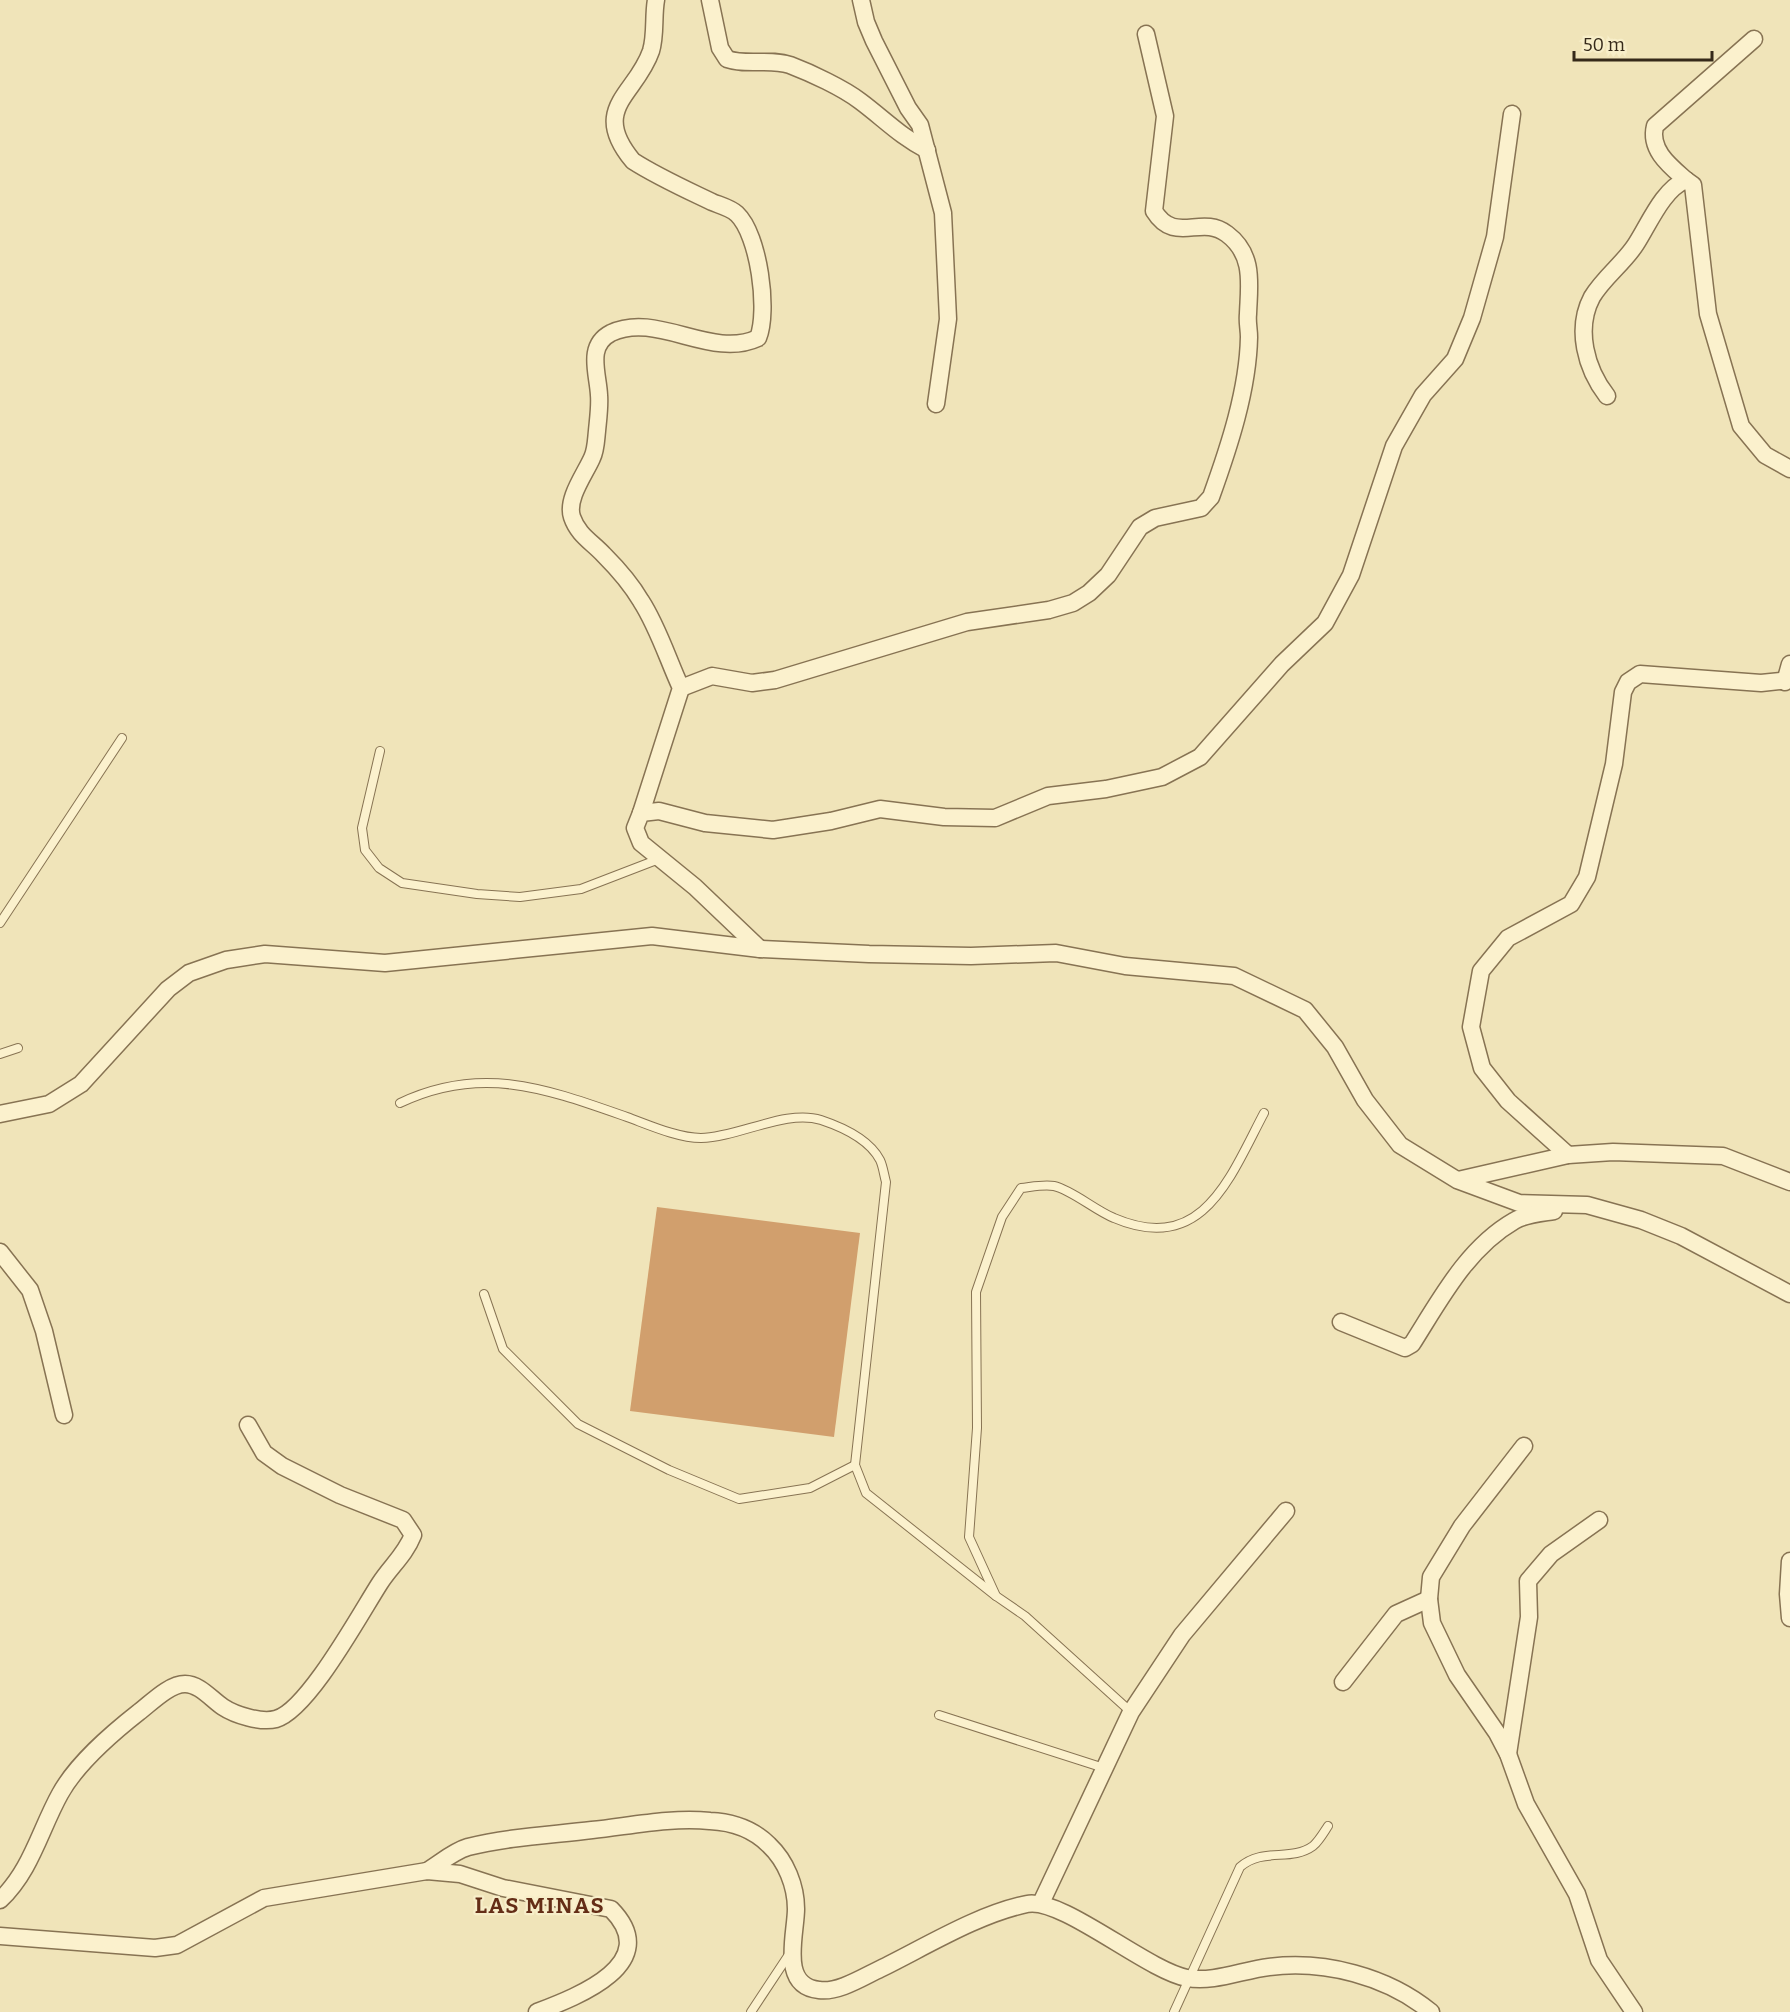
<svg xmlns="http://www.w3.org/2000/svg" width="1790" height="2012" viewBox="0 0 1790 2012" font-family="Bitter,serif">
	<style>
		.building { fill: #d19f6d }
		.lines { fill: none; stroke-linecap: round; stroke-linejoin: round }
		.service-casing { stroke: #877353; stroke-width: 10 }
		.minor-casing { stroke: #877353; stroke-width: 19 }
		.service { stroke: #fbf1cd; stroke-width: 8 }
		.minor { stroke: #fbf1cd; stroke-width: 16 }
		.labels { text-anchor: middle; stroke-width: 4.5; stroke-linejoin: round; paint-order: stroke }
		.district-label { font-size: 22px; font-weight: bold; letter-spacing: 1.5px; fill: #642d16; stroke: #f7eec9 }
	</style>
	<rect width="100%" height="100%" fill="#f0e4b9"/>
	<path class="building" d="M657,1207L860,1233L834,1437L630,1411Z"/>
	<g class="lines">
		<g class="service-casing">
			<g id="service">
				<path d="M380,751L362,828L365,850L379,868L402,883L477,894L520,897L581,889L659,859"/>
				<path d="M0,923L122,738"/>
				<path d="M0,1054L18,1048"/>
				<path d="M400,1103C482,1064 547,1089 627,1117C649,1125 678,1138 701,1138C739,1137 786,1109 821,1120C842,1127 869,1139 880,1160C883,1166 884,1175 886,1182L855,1465L866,1493L996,1596"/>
				<path d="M484,1294L503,1349L578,1424L669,1470L739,1499L810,1488L855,1465"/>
				<path d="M1131,1712L1025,1616L996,1596L969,1537L977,1428L976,1292L1002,1217L1021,1188C1031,1187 1044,1184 1054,1186C1072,1190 1096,1211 1114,1218C1203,1256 1230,1177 1264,1113"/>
				<path d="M939,1715L1104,1768"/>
				<path d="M751,2012L790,1953"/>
				<path d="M1174,2012L1240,1867C1263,1847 1291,1862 1313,1846C1319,1841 1324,1832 1328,1826"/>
			</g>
		</g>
		<g class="minor-casing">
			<g id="minor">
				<path d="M710,0L720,48L727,59C747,66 770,58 790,65C811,73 843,88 860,101C883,118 901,137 927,150"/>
				<path d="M861,0L866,22L874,41L908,108L920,125L943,213L948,319L936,404"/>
				<path d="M1686,180C1670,166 1649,150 1655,126L1754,39"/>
				<path d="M1607,396C1586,369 1575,329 1592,297C1604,277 1624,263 1636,244C1649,224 1663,189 1686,180L1693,185L1708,314L1741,426L1765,455L1790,469"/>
				<path d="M1785,682L1790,664"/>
				<path d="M681,688L712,676L752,683L775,680L967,622L1049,610L1073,603L1089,593L1108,575L1140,527L1155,518L1201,508L1211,497C1229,447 1248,390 1249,337C1249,329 1247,322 1248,314C1249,285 1255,255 1227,234C1201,214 1175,245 1154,211L1165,116L1146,34"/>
				<path d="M641,813L681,688C668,660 658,627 641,601C631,584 618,569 604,555C592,542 578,535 572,517C566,499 585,474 592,458C596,450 596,440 597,431C598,420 600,406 599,395C598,373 586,346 611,333C657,311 711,360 758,338C769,311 759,235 737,214C731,208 719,205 712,202C685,189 658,177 633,161C589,108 636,95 651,51C656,35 653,16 656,0"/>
				<path d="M760,949L695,887L641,843L635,828L641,813L659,811L705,823L773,830L831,821L880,809L944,817L995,818L1048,796L1106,789L1162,777L1200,757L1282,664L1325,623L1351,575L1394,446L1423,395L1455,359L1472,318L1495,237L1512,114"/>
				<path d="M0,1114L49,1104L81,1084L168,989L189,973L226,960L265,954L385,963L652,936L760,949L869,954L971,956L1056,953L1125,966L1234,976L1305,1010L1335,1047L1365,1100L1400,1145L1457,1180L1519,1203L1587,1205L1641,1220L1681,1236L1790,1294"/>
				<path d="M1568,1155L1508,1101L1482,1068L1471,1027L1481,971L1508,938L1571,904L1587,877L1614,764L1623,692L1628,682L1640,674L1761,683L1790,680"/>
				<path d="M1458,1180L1568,1155L1613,1152L1723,1156L1790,1182"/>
				<path d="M0,1252L30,1290L44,1331L64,1415"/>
				<path d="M1341,1322L1405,1348L1412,1344C1440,1300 1467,1248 1514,1221C1525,1214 1541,1213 1554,1211"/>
				<path d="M1524,1446L1462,1526L1431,1577L1429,1599L1432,1623L1457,1675L1497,1733L1508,1754L1526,1804L1577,1894L1599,1960L1634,2012"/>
				<path d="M1790,1561L1788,1594L1790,1618"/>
				<path d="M1343,1682L1396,1614L1429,1599"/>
				<path d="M1508,1754L1529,1617L1528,1581L1551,1554L1599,1520"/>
				<path d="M427,1871C440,1863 454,1851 468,1847C508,1837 551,1835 592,1830C630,1826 671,1817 710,1821C733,1822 753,1829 769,1845C786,1861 796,1886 796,1909C796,1934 779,1986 819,1990C838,1993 863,1977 880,1969C925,1947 978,1914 1027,1904C1062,1897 1146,1970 1187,1978C1213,1983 1243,1970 1269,1967C1324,1960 1387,1976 1431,2012"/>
				<path d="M0,1900C31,1871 40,1830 60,1794C77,1763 111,1734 139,1712C151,1703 169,1684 185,1684C200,1684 212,1700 223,1707C235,1715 261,1723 276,1719C308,1710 360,1614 380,1583C391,1566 405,1555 413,1535L403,1520L340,1495L282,1466L264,1453L248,1425"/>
				<path d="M1041,1903L1131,1712L1182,1635L1286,1511"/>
				<path d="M0,1936L155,1948L177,1945L264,1898L427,1871L460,1874L503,1888L611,1909C664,1963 579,1996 537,2012"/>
			</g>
		</g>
		<use href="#service" class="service"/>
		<use href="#minor" class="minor"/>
	</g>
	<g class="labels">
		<g class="district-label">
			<text x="540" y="1913">LAS MINAS</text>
		</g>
	</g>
	<path d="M1574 51v9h138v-9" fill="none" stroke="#352919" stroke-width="3"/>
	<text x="1583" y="51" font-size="18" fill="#352919" stroke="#f7eec9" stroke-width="4.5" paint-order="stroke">50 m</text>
</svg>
